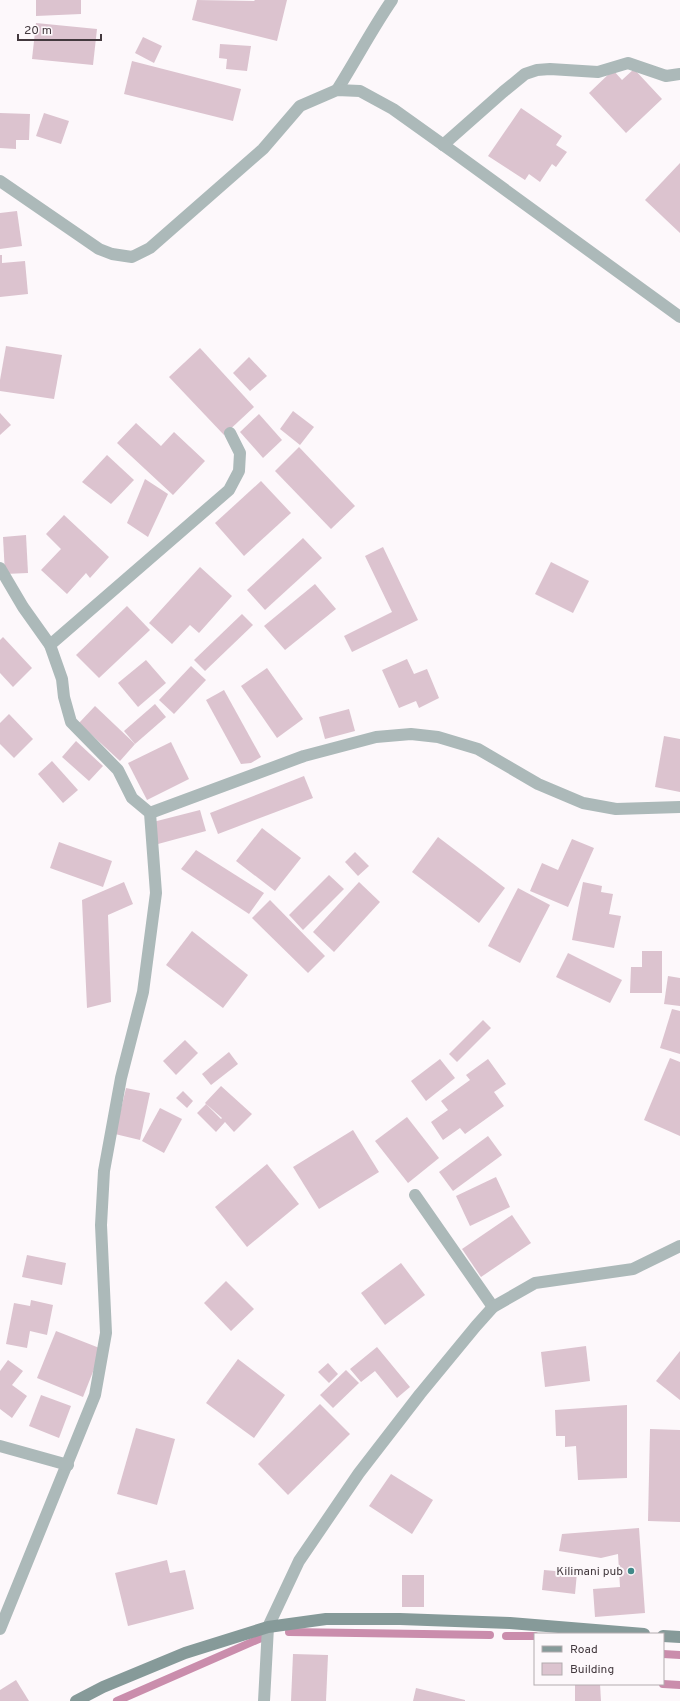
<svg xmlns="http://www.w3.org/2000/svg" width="680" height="1701" viewBox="0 0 680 1701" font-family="Overpass,sans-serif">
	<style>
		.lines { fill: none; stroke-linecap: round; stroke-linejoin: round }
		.stream { stroke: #ca8dac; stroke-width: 8 }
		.building { fill: #dcc3cf }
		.street { stroke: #acb9b9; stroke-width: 12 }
		.secondary { stroke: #869a99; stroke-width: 12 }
		.poi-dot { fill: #418989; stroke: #fdf8fb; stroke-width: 1.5 }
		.labels { text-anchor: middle; stroke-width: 4; stroke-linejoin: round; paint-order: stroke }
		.poi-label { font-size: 12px; fill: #43393e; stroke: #fdf8fb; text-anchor: end }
	</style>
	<rect width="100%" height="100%" fill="#fdf8fb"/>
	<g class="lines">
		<g class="stream">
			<path d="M289,1632L490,1635"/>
			<path d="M506,1636H535"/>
			<path d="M663,1654L680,1655"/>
			<path d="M663,1684L680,1685"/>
			<path d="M117,1701L268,1635"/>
		</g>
	</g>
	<g class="building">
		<path d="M36,0H81V14L36,16Z"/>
		<path d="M197,0L254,1L255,0H287L277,41L192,20Z"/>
		<path d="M36,23L97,29L93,65L32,59Z"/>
		<path d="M143,37L162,46L154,63L135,53Z"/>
		<path d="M220,44L251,46L247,71L226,69L227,59L219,58Z"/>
		<path d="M132,61L241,89L233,121L124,94Z"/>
		<path d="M634,69L662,99L626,133L589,93L613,70L622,80Z"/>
		<path d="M521,108L562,136L556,145L567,152L556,167L552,164L540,182L529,174L525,180L488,156Z"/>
		<path d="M0,113L30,114L29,140H16V149L0,148Z"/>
		<path d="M44,113L69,121L61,144L36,136Z"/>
		<path d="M680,163V233L645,200Z"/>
		<path d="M17,211L22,246L0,249V213Z"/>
		<path d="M0,255H2V263L25,261L28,294L0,297Z"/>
		<path d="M6,346L62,355L54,399L0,391V380Z"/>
		<path d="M200,348L254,407L224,435L169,377Z"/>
		<path d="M249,357L267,376L250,391L233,373Z"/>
		<path d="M293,411L314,427L300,445L280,429Z"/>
		<path d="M0,413L11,425L0,435Z"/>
		<path d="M259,414L282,440L263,458L240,432Z"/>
		<path d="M136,423L161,446L174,432L205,461L173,495L117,443Z"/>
		<path d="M299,447L355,506L331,529L275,471Z"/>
		<path d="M107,455L134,480L111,504L82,482Z"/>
		<path d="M145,479L168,494L148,537L127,523Z"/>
		<path d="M261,481L291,513L244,556L215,523Z"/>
		<path d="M64,515L109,557L90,578L86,573L67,594L41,570L61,549L46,534Z"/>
		<path d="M26,535L28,573L5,574L3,537Z"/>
		<path d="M303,538L322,558L265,610L247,590Z"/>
		<path d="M383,547L418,620L352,652L344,636L392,612L365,556Z"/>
		<path d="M551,562L589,581L573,613L535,594Z"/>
		<path d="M200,567L232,596L199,633L190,625L172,644L149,623Z"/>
		<path d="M315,584L336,609L285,650L264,626Z"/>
		<path d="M127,606L150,630L99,678L76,655Z"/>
		<path d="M242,614L253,625L205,671L194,660Z"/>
		<path d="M3,637L32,668L13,687L0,673V640Z"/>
		<path d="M407,659L414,674L427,669L439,698L419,708L416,701L399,708L382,670Z"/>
		<path d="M146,660L166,683L138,707L118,683Z"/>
		<path d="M191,666L206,680L174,714L159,700Z"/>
		<path d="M267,668L303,719L277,738L241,686Z"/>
		<path d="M224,690L261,757L251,763L241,764L206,700Z"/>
		<path d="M155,704L166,717L135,744L124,731Z"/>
		<path d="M95,706L135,744L120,761L79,723Z"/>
		<path d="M349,709L355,731L325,739L319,717Z"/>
		<path d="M9,714L33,739L14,758L0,744V723Z"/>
		<path d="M664,736L680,739V792L655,787Z"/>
		<path d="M76,741L103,766L89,781L62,757Z"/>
		<path d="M171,742L189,779L147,800L128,763Z"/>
		<path d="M52,761L78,790L63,803L38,774Z"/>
		<path d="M304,776L313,798L218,834L210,813Z"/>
		<path d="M200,810L206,831L158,844L153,822Z"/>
		<path d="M262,828L301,858L275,891L236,861Z"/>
		<path d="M438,837L505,888L479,923L412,872Z"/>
		<path d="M572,839L594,848L568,907L530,891L542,863L558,870Z"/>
		<path d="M59,842L112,861L103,887L50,868Z"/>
		<path d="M196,850L264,893L249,914L181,869Z"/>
		<path d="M355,852L369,866L358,876L345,862Z"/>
		<path d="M329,875L344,889L303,930L289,915Z"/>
		<path d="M124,882L133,904L108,915L111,1002L87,1008L82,900Z"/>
		<path d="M359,882L380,902L334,952L313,932Z"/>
		<path d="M583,882L602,886L601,892L613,894L609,914L621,916L614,948L572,940Z"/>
		<path d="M518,888L550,905L520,963L488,946Z"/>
		<path d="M270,900L325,956L308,973L252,918Z"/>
		<path d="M192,931L248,975L223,1008L166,965Z"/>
		<path d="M642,951H662V993H630L631,967H642Z"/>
		<path d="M568,953L622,980L610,1003L556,977Z"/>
		<path d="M668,976L680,978V1006L664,1004Z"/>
		<path d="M672,1009L680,1011V1054L660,1048Z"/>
		<path d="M483,1020L491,1028L457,1062L449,1054Z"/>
		<path d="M185,1040L198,1053L176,1075L163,1061Z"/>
		<path d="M229,1052L238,1064L211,1085L202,1074Z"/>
		<path d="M670,1058L680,1062V1136L644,1120Z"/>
		<path d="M440,1059L455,1078L426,1101L411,1081Z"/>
		<path d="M488,1059L506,1084L494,1092L504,1106L465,1134L460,1128L443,1140L431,1122L448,1110L441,1101L470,1080L466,1075Z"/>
		<path d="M221,1086L252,1114L234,1132L225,1122L216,1132L197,1113L206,1104L221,1119L222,1118L205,1103Z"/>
		<path d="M126,1088L150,1093L140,1140L115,1134Z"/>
		<path d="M183,1091L193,1101L187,1108L176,1098Z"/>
		<path d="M160,1108L182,1119L164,1153L142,1141Z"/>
		<path d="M407,1117L439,1158L408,1183L375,1141Z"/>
		<path d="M353,1130L379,1172L319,1209L293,1167Z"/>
		<path d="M488,1136L502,1155L453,1191L439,1172Z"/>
		<path d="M267,1164L299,1204L247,1247L215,1207Z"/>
		<path d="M496,1177L510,1207L470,1226L456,1196Z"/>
		<path d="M512,1215L531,1243L481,1277L462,1249Z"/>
		<path d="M27,1255L66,1263L62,1285L22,1277Z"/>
		<path d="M401,1263L425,1295L385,1325L361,1293Z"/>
		<path d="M226,1281L254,1309L231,1331L204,1303Z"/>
		<path d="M31,1300L53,1305L47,1335L30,1331L27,1348L6,1344L14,1303L30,1306Z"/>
		<path d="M56,1331L102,1349L83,1397L37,1378Z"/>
		<path d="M586,1346L590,1381L545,1387L541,1352Z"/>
		<path d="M377,1347L410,1387L397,1398L375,1371L361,1382L350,1369Z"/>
		<path d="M680,1351V1400L656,1381Z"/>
		<path d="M238,1359L285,1395L254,1438L206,1403Z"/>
		<path d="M8,1360L23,1371L12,1385L27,1396L12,1418L0,1409V1371Z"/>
		<path d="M328,1363L338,1374L329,1383L318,1372Z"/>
		<path d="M346,1370L359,1383L333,1408L320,1395Z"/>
		<path d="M41,1395L71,1406L59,1438L29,1426Z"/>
		<path d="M320,1404L350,1434L288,1495L258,1464Z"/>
		<path d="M627,1405V1478L578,1480L576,1446L565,1447V1436H556L555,1410Z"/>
		<path d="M136,1428L175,1439L157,1505L117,1494Z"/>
		<path d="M650,1429L680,1430V1522L648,1521Z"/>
		<path d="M391,1474L433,1500L412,1534L369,1506Z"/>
		<path d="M639,1528L645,1613L595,1617L593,1589L620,1587L618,1554L601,1558L559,1551L562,1534Z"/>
		<path d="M167,1560L170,1573L185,1570L194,1609L128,1626L115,1573Z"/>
		<path d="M544,1570L577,1573L575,1594L542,1590Z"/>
		<rect x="402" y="1575" width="22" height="32"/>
		<path d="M293,1654L328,1655L326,1701H291Z"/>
		<path d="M16,1680L29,1701H0V1690Z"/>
		<path d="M575,1684H600L601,1701H575Z"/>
		<path d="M416,1688L465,1700V1701H413Z"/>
	</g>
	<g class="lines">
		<g class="street">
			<path d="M337,90C356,60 372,29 392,0"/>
			<path d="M443,145L503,92L525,74L537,70L550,69L598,72L628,63L666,76L680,74"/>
			<path d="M0,181L99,249L112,254L132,257L150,248L263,149L300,106L337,90L360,91L393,109L456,154L680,317"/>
			<path d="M0,568L23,607L50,645L62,679L64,697L71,722L118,770L132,798L150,813L156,893L143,992L121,1078L104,1171L101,1225L106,1333L95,1395L0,1629"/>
			<path d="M50,645L229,490L239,471L240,453L230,433"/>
			<path d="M150,813L304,756L376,737L411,734L438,737L478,749L538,784L583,803L616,809L680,807"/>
			<path d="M415,1195L493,1307"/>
			<path d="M0,1446L68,1465"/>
			<path d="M264,1701L268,1627L299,1561L359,1473L420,1394L476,1326L493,1307L535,1283L633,1269L680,1246"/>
		</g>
		<g class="secondary">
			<path d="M663,1636L680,1637"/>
			<path d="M76,1701L103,1687L185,1653L268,1627L326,1619H400L510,1623L644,1634"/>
		</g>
	</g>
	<circle class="poi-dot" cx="631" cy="1571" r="4"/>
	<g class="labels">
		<g class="poi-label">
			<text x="623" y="1575">Kilimani pub</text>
		</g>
	</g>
	<rect x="534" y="1633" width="130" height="52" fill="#fdf8fb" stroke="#b3acaf"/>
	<rect x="542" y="1646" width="20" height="6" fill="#869a99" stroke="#b3acaf"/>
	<text x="570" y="1653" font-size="12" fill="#43393e">Road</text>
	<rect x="542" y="1663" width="20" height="12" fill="#dcc3cf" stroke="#b3acaf"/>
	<text x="570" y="1673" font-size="12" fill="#43393e">Building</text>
	<path d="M18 34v6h83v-6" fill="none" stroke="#43393e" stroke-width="2"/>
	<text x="24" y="34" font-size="12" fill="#43393e" stroke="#fdf8fb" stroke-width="3" paint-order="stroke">20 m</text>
</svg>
